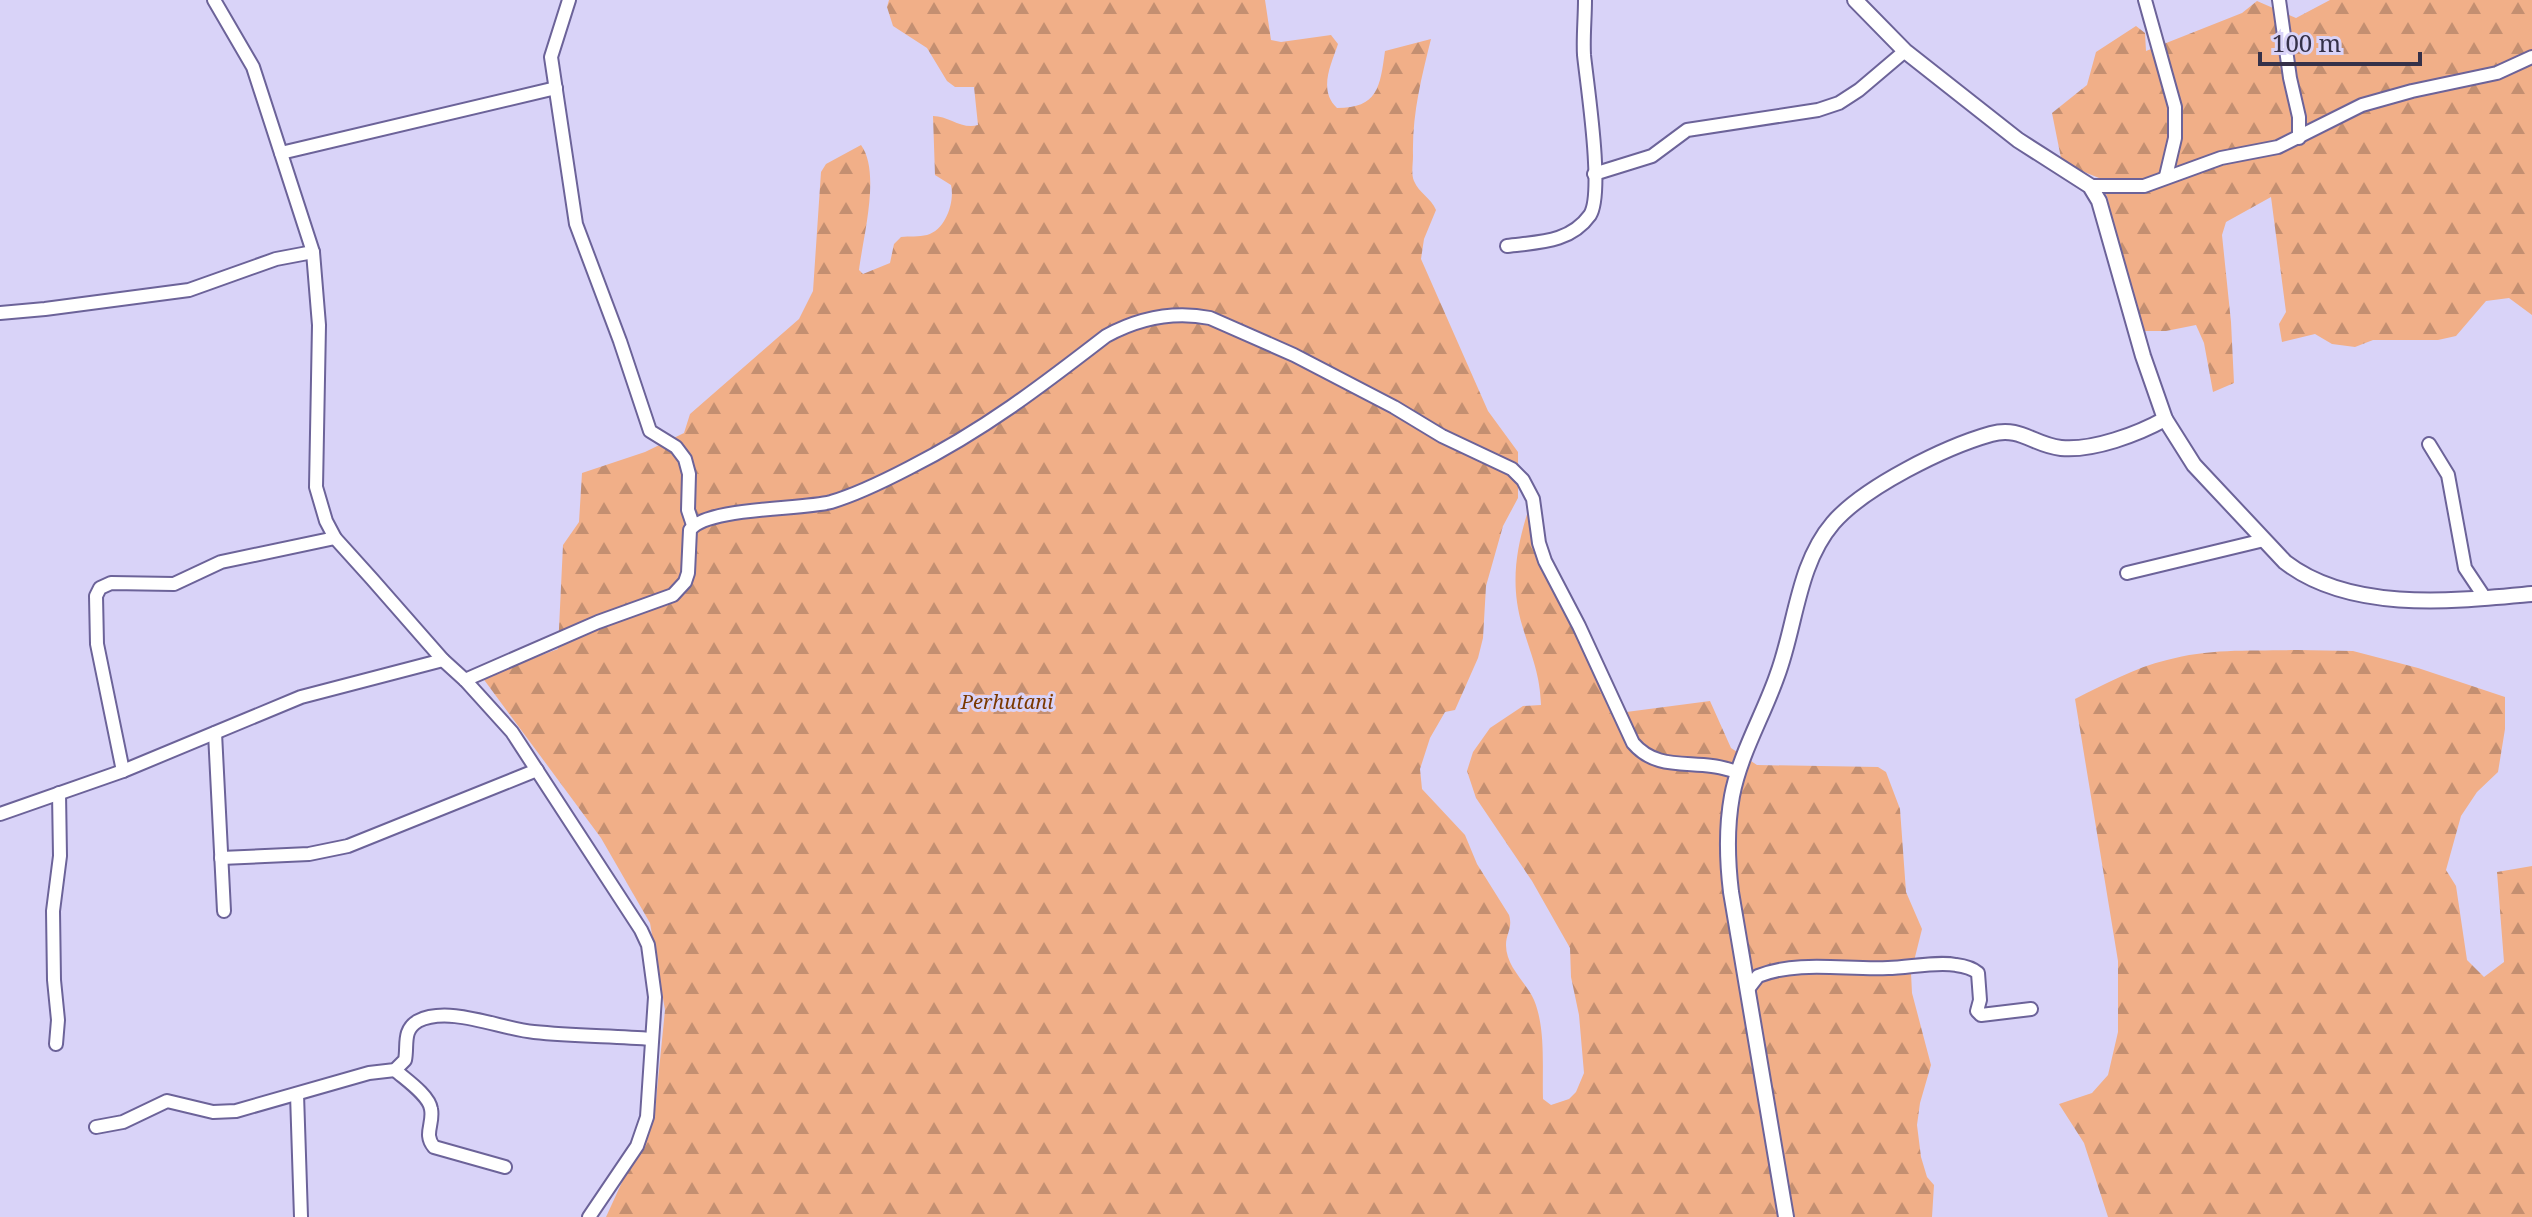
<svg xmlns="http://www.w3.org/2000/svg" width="2532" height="1217" viewBox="0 0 2532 1217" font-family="'Noto Serif',serif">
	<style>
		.forest { fill: url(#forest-firs) }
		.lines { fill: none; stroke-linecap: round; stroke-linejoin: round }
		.minor-casing { stroke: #6c6399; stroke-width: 16 }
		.tertiary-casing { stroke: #6c6399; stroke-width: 18 }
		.minor { stroke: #fff; stroke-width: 12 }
		.tertiary { stroke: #fff; stroke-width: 14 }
		.labels { text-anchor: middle; stroke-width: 6; stroke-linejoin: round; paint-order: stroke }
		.park-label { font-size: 20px; font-style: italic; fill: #7a3800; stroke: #d9d3f8 }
	</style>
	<defs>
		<pattern id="forest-firs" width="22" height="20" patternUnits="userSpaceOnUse" patternTransform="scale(2)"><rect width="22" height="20" fill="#f1af88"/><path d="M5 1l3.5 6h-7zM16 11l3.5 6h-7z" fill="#c48f71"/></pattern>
	</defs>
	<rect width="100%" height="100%" fill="#d9d3f8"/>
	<g class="forest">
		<path d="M889,0H1265L1271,40L1281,42L1331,35L1338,44C1331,65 1318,90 1337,108C1378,108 1380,87 1385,51L1431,39C1421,79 1412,115 1413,156C1413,164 1411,174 1414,181C1419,193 1431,198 1436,210L1424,239L1421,259L1488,411L1518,452V498L1503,526L1486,586L1483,638L1478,658L1455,710L1445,712L1430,738L1420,769L1422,789L1465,835L1477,864L1509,915C1513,928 1506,933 1506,945C1506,967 1526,982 1534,1000C1546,1029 1542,1068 1543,1099L1551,1105L1569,1099L1576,1092L1584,1073L1579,1015L1571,977L1570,948L1532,881L1476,798L1467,771L1473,752L1490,728L1523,706L1541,705C1540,673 1531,655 1522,625C1510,584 1516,548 1529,508L1537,557L1570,617L1611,714L1710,701L1731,748L1757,765L1878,767L1886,772L1900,809L1906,892L1922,929L1911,973L1912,993L1931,1065L1920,1103L1917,1125L1921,1157L1927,1177L1934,1185L1932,1217H606L655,1110L665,1010L650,923L601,838L482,677L558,649L563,545L579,522L582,473L645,452L684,433L690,414L799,319L813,291L821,172L826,164L861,145C881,172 863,237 859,270L863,274L890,263L894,244L901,237C909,236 919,237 927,235C946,230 955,201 951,185L935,175L933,116C949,116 962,130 978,125L974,87H955L947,81L927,48L893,26L887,7Z"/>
		<path d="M2330,0H2532V315L2509,298L2486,301L2456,336L2438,340H2373L2355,347L2332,344L2315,334L2282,342L2279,324L2286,312L2271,197L2226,222L2222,235L2231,322L2234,383L2213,392L2204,343L2196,325L2166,331H2141L2112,235L2108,199L2099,178L2062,163L2052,113L2087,85L2096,52L2136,26L2145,33L2146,51L2242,13L2257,1L2296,18Z"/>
		<path d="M2297,650L2353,651L2418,668L2505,697V729L2498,772L2477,792L2461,816L2446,870L2456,886L2467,960L2484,977L2504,962L2497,872L2532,866V1217H2108L2084,1143L2059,1104L2092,1093L2108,1075L2118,1032V961L2075,699C2105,684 2134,668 2167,660C2209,648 2254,651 2297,650Z"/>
	</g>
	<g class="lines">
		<g class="minor-casing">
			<g id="minor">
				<path d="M214,0L253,67L313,252L319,325L316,487L326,521L335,538L372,579L443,660L465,680L512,732L641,930L648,945L655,997L647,1117L637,1146L589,1217"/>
				<path d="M569,0L551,57L576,224L620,341L650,431L676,447L685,459L689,474L688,510L693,525"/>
				<path d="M2145,0L2175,107V138L2166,176"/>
				<path d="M2279,0L2290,78L2299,117V138"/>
				<path d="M281,153L556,88"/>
				<path d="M1594,174L1652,156L1687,130L1818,110L1839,103L1859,90L1905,51"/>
				<path d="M2090,186H2144L2221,158L2278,147L2362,105L2412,91L2497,73L2532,57"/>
				<path d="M1507,246C1538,242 1570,243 1590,215C1604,193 1587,85 1584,55C1583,37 1585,18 1585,0"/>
				<path d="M0,313L45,309L189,290L276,259L313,252"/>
				<path d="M2429,444L2448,475L2465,568L2485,598"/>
				<path d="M2127,573L2264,540"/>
				<path d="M465,680L598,622L673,595L685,582L688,573L690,530C706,507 801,510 831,502C858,494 884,481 909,468C984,430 1040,387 1106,336C1139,318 1174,311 1210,318L1294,355L1394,407L1442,436L1512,469L1523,480L1533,499L1539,543L1545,561L1579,626L1633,743C1654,768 1682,762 1712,766C1721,767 1730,770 1738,772"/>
				<path d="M215,733L224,911"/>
				<path d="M123,771L97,644L96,596L100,588L111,583L174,584L221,562L335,538"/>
				<path d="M0,814L123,771L301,697L443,660"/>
				<path d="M221,858L309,854L348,846L537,770"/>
				<path d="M1748,989L1758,976C1798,960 1845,970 1888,968C1907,968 1937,961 1956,965C1964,966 1972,968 1978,973L1980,1000L1977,1011L1981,1015L2031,1009"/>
				<path d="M56,1044L58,1020L54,980L53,911L60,856L59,793"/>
				<path d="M395,1070C405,1079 429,1095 431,1109C434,1124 423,1134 434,1147L505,1167"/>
				<path d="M297,1094L301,1217"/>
				<path d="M96,1127L123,1122L167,1101L213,1112L236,1111L369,1073L395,1070L405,1060C408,1046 402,1030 418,1021C449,1005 501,1029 534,1032C573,1036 613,1036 652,1039"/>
			</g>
		</g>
		<g class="tertiary-casing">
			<g id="tertiary">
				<path d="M1855,0L1905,51L2018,140L2090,186L2099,201L2143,356L2165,419L2194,465L2285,562C2351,613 2455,601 2532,594"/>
				<path d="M1786,1217L1731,892C1727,859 1726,829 1732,796C1740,754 1763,716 1777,676C1796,626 1797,565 1833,523C1864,487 1945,447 1991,434C2021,426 2033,445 2061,448C2093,451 2138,434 2165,419"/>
			</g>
		</g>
		<use href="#minor" class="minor"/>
		<use href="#tertiary" class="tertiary"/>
	</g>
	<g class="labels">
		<g class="park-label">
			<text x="1007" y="709">Perhutani</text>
		</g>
	</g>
	<path d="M2260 52v12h160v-12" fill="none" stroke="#353149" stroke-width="4"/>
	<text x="2272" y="52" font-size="24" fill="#353149" stroke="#d9d3f8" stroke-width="6" paint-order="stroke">100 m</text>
</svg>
